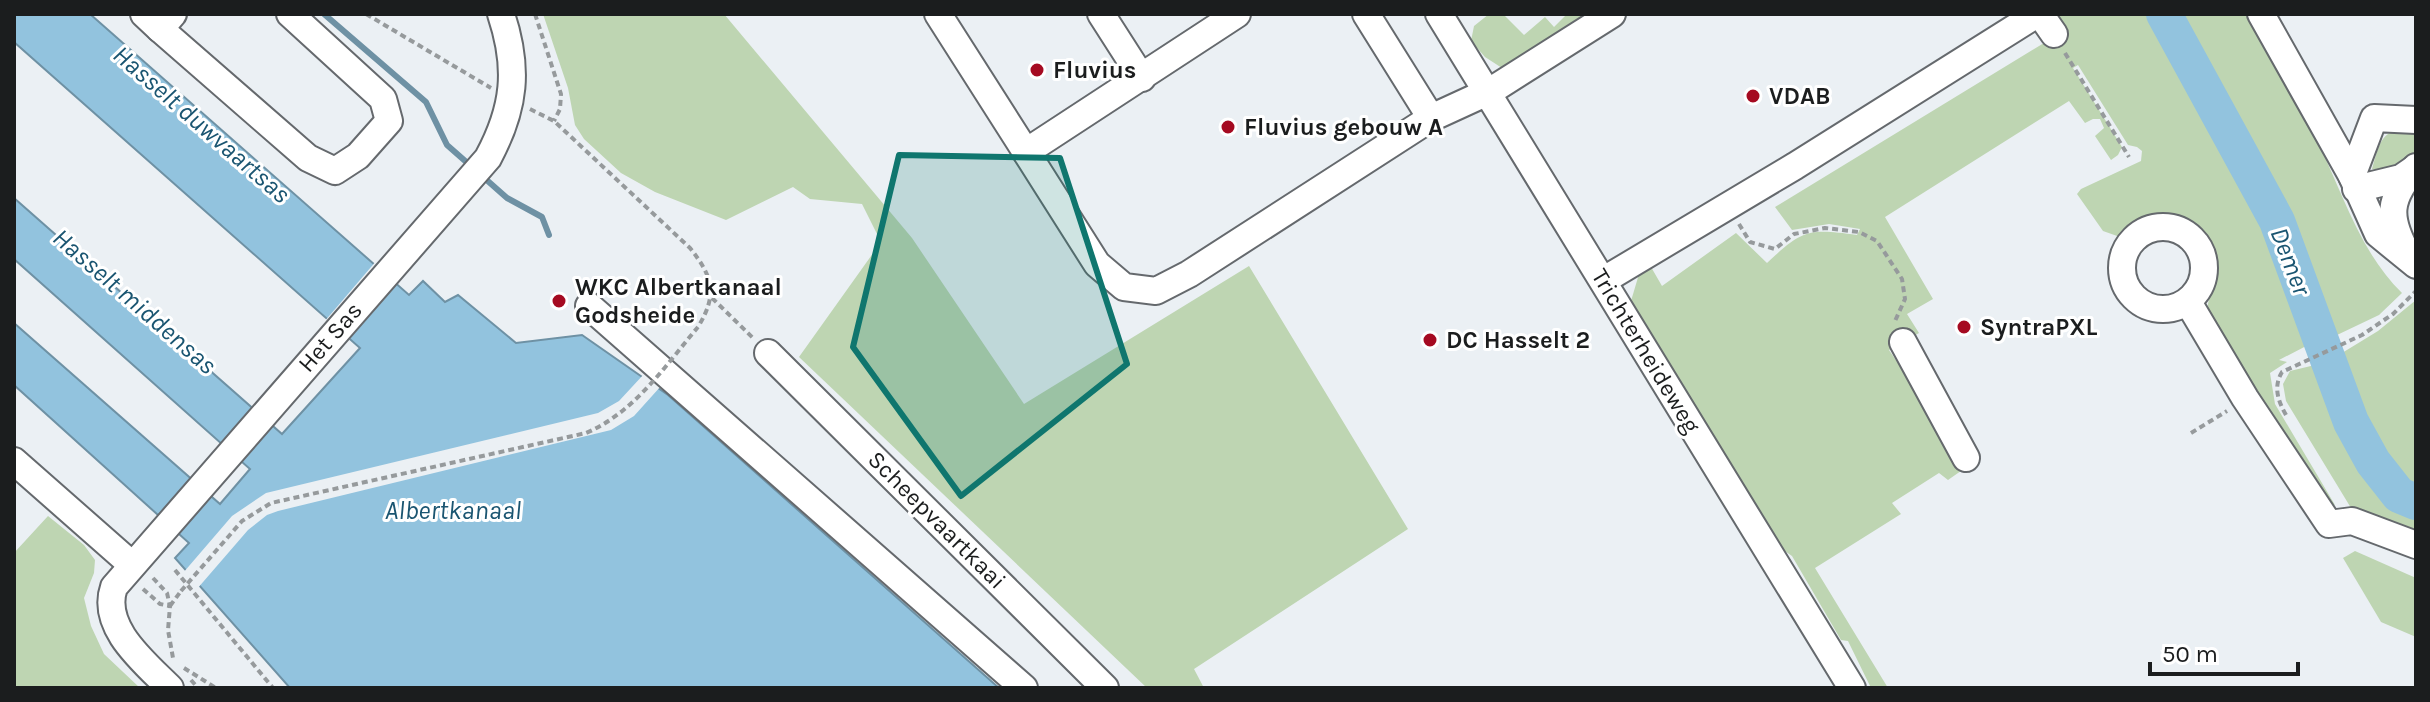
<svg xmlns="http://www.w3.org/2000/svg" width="2430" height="702" viewBox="0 0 2430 702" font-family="Karla,sans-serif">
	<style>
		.green { fill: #bed5b2 }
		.water { fill: #92c3de; stroke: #6e91a4; stroke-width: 2 }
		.pier { fill: #ebf0f4 }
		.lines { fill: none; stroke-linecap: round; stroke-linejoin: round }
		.stream { stroke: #6e91a4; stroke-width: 6 }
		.river { stroke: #92c3de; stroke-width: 36 }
		.minor-casing { stroke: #65696d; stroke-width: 30 }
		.path { stroke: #969a9c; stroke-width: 4; stroke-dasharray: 6 4; stroke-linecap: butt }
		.minor { stroke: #fff; stroke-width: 26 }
		.path-bridge { stroke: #969a9c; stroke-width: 4; stroke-dasharray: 6 4; stroke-linecap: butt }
		.marked { fill: #0f766e; fill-opacity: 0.2; stroke: #0f766e; stroke-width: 6; stroke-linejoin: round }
		.poi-dot { fill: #a50a21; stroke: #fff; stroke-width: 3 }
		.labels { text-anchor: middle; stroke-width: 6; stroke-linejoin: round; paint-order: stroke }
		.poi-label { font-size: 24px; font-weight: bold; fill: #1b1d1e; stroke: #fff; text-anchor: start }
		.street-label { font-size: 24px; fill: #1b1d1e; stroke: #fff }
		.water-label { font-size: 26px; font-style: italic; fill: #1a5571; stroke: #fff }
	</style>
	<rect width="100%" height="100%" fill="#ebf0f4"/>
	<g class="green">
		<path d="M543,14H724L912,238L1024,404L1249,266L1408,529L1194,669L1204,688H1147L799,357L881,242L862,204L810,199L793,187L726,220L655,192L621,173L584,139L575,125L568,88Z"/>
		<path d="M1489,14H1503L1524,35L1545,17L1554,27L1567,14H1596L1528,55L1502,68L1485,57L1471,41L1474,26Z"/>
		<path d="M2048,14H2148L2160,33L2266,232L2310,344L2279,360L2287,362L2270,373L2275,404L2335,505L2321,500L2207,313C2207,298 2216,285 2217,270C2217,238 2186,209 2153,219C2142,222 2130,231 2120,237L2103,231L2077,194L2081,189L2141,161L2142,151L2137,147L2128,145L2078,65L2073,68L2122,147L2118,155L2111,160L2095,136L2104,128L2100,119H2093L2085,123L2069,101L1885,217L1933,299L1907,314L1919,333L1889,350L1968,466L1948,480L1939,473L1892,503L1901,514L1815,568L1888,688H1871L1848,641L1841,640L1792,556L1779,547L1643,331L1631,301L1639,274L1651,267L1662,286L1736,233L1767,263C1802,230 1808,228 1857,235L1860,229L1829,224L1792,230L1775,207L2044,43L2056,27Z"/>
		<path d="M2179,14H2249C2271,55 2296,96 2316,138C2342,191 2359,251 2402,293L2379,315L2337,335L2288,217Z"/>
		<path d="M2416,126V157L2388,173L2372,169C2381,138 2381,130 2416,126Z"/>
		<path d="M2416,300V495L2388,470L2342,353L2378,331Z"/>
		<path d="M2315,365L2342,437L2385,500L2416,514V532L2351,508L2286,401L2283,384L2290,371Z"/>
		<path d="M48,516L84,545L95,560L94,573L84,598L91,626L104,654L140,688H14V553Z"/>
		<path d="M2355,551L2416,578V637L2381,622L2343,558Z"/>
	</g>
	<path class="water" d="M14,14H90L409,295L423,281L445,302L458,295L516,343L582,335L668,395L999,688H290L175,558L189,543L14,385V323L220,504L250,469L14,259V198L282,434L360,348L14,42Z"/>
	<g class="pier">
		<path d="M377,260L400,281L347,342L324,322Z"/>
		<path d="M644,374L661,386L634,416L611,430L278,511L267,515L248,530L197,589L183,573L232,516L266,493L598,413L619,401Z"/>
	</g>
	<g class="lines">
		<g class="stream">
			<path d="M324,14L426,102L447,145L472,167"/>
			<path d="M481,175L507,198L542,217L549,235"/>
		</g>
		<path class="river" d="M2164,14L2277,221L2351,422L2373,462L2399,495L2416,502"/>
		<g class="minor-casing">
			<g id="minor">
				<path d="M144,14L160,29L173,14"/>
				<path d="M938,14L1026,152"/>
				<path d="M1101,14L1142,78"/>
				<path d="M1237,14L1026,152L1097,264L1124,287L1156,291L1189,274L1431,118L1492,90L1612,14"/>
				<path d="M1366,14L1431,118"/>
				<path d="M1439,14L1852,688"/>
				<path d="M2040,14L2054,34"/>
				<path d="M2261,14L2352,176L2378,234L2416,265"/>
				<path d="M160,29L308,158L335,171L358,156L389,121L383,99L290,14"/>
				<path d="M2352,176L2374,118L2416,120"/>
				<path d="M2356,189L2401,178L2414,169"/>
				<circle cx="2163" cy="268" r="41"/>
				<path d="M2407,253C2387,217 2388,199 2416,167"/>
				<path d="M1604,280L1795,166L2037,14"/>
				<path d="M2188,302L2245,398L2329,524L2352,521L2416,545"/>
				<path d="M589,306L1024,688"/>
				<path d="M1903,342L1966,458"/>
				<path d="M768,353L1105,688"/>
				<path d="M14,461L131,564"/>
				<path d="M170,688C144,662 100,627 114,587L488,158C515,108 519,68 501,14"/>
			</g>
		</g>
		<g class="path">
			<path d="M366,14L491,88"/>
			<path d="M535,14L561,94L560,109L554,121"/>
			<path d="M2065,53L2129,157"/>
			<path d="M530,109L554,121L690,248C713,277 718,294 698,327"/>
			<path d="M1739,224L1750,242L1775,249L1794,234L1825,228L1859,232L1877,241L1902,279L1905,299L1895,321"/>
			<path d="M712,298L753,338"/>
			<path d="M2286,415C2278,401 2273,387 2282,372L2362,335L2393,314L2416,291"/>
			<path d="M2191,433L2227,411"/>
			<path d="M175,570L273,688"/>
			<path d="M153,578L167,593L170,606L168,630L173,658"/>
			<path d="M143,589L160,604L170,606"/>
			<path d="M170,606L181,591"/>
			<path d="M184,668L216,688"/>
			<path d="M191,680L198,688"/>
		</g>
		<use href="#minor" class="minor"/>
		<path class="path-bridge" d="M181,591L242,521L271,503L586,433C635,412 665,366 698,327"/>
	</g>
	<path class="marked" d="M899,155L1060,158L1127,364L961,496L853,347Z"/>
	<g class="poi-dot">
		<circle cx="1037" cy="70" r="8"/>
		<circle cx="1753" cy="96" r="8"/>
		<circle cx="1228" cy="127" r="8"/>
		<circle cx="559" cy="301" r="8"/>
		<circle cx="1964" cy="327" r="8"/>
		<circle cx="1430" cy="340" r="8"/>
	</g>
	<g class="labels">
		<g class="poi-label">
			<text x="1053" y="78">Fluvius</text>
			<text x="1769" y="104">VDAB</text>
			<text x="1244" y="135">Fluvius gebouw A</text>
			<text x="575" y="295">WKC Albertkanaal<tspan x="575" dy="28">Godsheide</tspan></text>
			<text x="1980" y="335">SyntraPXL</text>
			<text x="1446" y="348">DC Hasselt 2</text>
		</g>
		<g class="street-label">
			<text transform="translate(330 337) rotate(-49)" y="8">Het Sas</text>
			<text transform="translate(1646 351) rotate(59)" y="8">Trichterheideweg</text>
			<text transform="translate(937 520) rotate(45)" y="8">Scheepvaartkaai</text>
		</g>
		<g class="water-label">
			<text transform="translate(202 124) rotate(41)" y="9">Hasselt duwvaartsas</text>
			<text transform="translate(2291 261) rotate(69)" y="9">Demer</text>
			<text transform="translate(135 301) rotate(41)" y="9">Hasselt middensas</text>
			<text x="453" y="519">Albertkanaal</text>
		</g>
	</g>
	<rect width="2430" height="702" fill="none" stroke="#1b1d1e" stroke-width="32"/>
	<path d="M2150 662v12h148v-12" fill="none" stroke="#1b1d1e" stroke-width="4"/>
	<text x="2162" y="662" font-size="24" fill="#1b1d1e" stroke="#ffffff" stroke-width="6" paint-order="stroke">50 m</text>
</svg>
